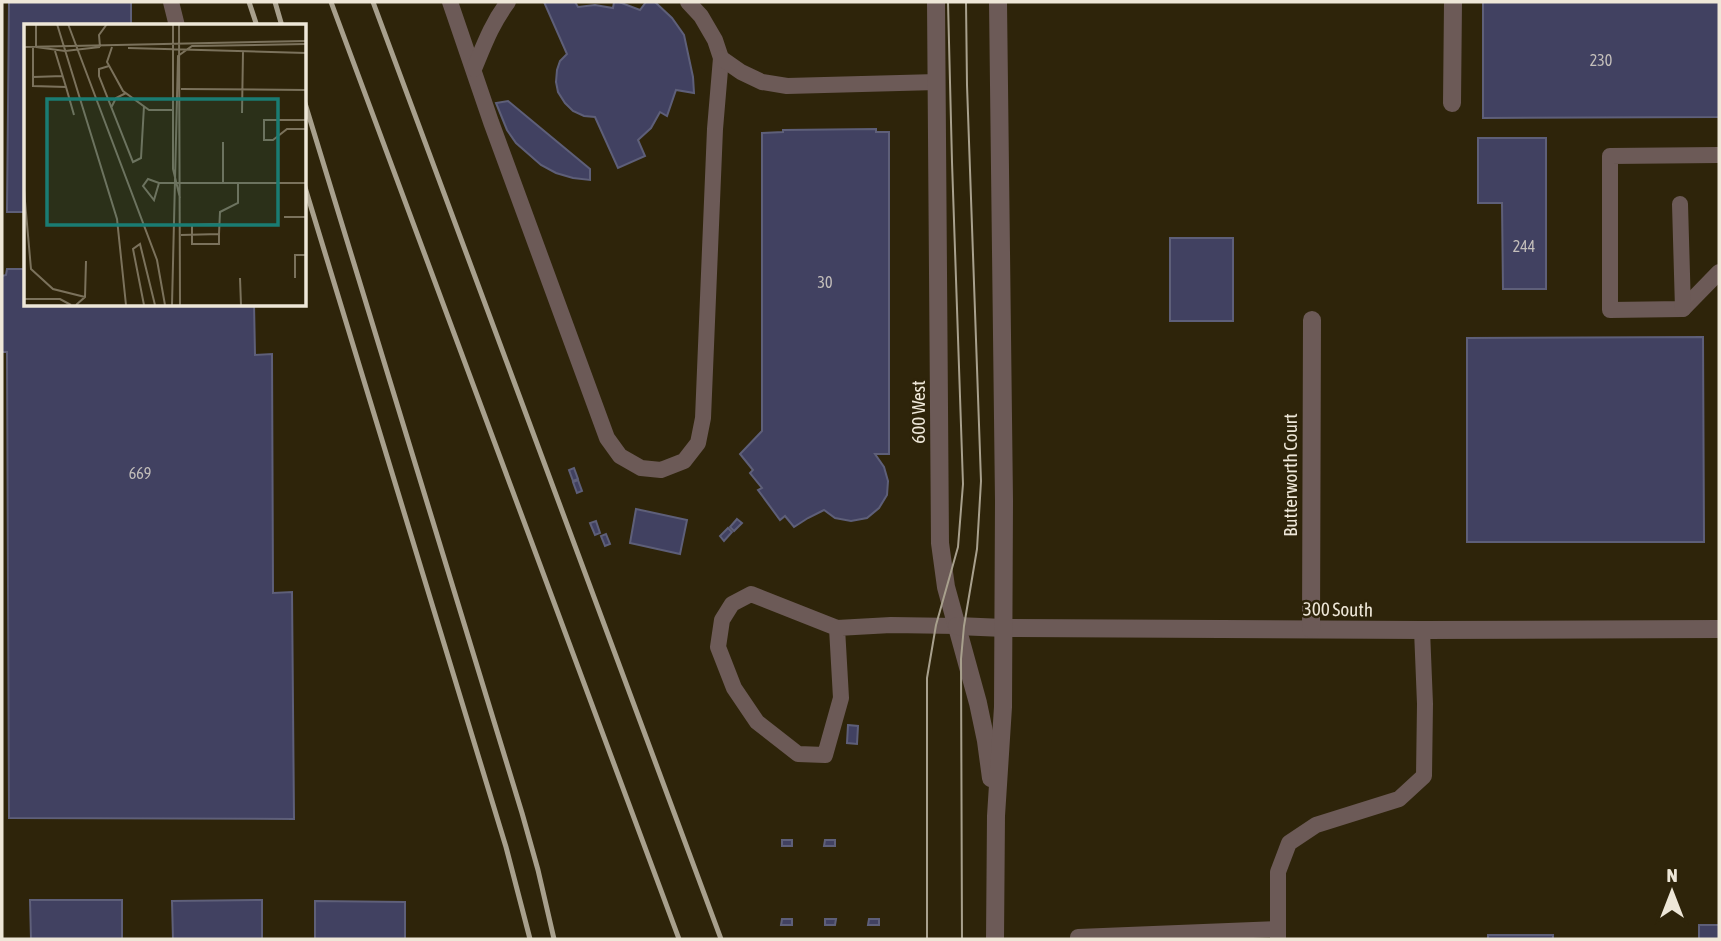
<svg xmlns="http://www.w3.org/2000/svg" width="1721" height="941" viewBox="0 0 1721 941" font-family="'Asap Condensed',sans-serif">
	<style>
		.building { fill: #414161; stroke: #5e5f79; stroke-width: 2 }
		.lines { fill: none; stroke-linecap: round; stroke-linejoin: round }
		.lane { stroke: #6c5a57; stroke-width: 16 }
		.street { stroke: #6c5a57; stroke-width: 18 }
		.tram { stroke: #a8a08d; stroke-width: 2 }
		.rail { stroke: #a8a08d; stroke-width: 5 }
		.labels { text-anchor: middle; stroke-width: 5; stroke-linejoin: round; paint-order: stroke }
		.number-label { font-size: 16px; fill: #c3beba }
		.street-label { font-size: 19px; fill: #eee7d8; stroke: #2e240a }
		.inset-road { fill: none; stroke: #7b725c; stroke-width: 2 }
		.view { fill: #1a7c73; fill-opacity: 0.15; stroke: #1a7c73; stroke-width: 3.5 }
		.inset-edge { fill: none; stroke: #eee7d8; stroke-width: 3.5 }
	</style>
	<rect width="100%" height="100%" fill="#2e240a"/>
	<g class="building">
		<path d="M9,2H131V26H26V212H7Z"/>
		<path d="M544,2H575L578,7L595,5L613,8L614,2H619L640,10L646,2H655L672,18L684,35L693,77L694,93L676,90L667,116L660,112L651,128L638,140L645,156L618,168L595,117L584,116L573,111L565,103L558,92L556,82L557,70L560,61L567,54Z"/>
		<path d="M1483,2H1719V117L1483,118Z"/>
		<path d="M508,101L590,169V180L573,178L556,173L541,165L516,143L507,130L496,103Z"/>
		<path d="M876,129V132H889V454H875L884,467L888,481L887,495L879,508L867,518L851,521L835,518L824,510L808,518L794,527L785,516L780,520L758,490L762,488L750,473L753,470L740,454L762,431V133L783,132V130Z"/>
		<path d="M1478,138H1546V289H1503L1502,203H1478Z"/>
		<rect x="1170" y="238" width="63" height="83"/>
		<path d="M7,269H26V304H254L255,355L272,354L273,593L292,592L294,819L9,818L7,352H2V276L6,275Z"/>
		<path d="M1703,337L1704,542H1467V338Z"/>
		<path d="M574,468L578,479L573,481L569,470Z"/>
		<path d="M578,480L582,491L577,493L573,482Z"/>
		<path d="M636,509L687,520L680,554L630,543Z"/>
		<path d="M737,519L742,523L734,531L730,527Z"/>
		<path d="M596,521L600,533L595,535L590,523Z"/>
		<path d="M728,528L732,532L724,541L720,536Z"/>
		<path d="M606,534L610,544L605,546L601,536Z"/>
		<path d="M848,725L858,726L857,744L847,743Z"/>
		<rect x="782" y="840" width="10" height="6"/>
		<path d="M825,840H835V846H824Z"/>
		<path d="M30,900H122V939H31Z"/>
		<path d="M262,900V939H173L172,901Z"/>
		<path d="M315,901L405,902V939H315Z"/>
		<path d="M782,919H792V925H781Z"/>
		<path d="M825,919H836L835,925H825Z"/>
		<path d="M869,919H879V925H868Z"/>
		<rect x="1699" y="925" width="20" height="14"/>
		<rect x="1488" y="935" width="65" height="4"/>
	</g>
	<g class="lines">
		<g class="lane">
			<path d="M171,2L177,26"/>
			<path d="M450,2L491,122L607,438L620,456L641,468L661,470L684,461L698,443L703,418L715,129L721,58L715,40L701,16L688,2"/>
			<path d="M721,58L741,72L762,82L787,86L937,82"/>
			<path d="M474,69C484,45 492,23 508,2"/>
			<path d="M1719,155L1610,156V310L1683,309L1719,272"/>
			<path d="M1680,204L1683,309"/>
			<path d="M837,628L841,698L825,755L798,754L757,722L734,688L718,647L722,620L732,604L751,594L837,628L891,625L957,626"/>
			<path d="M1078,939V937L1278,929"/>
			<path d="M1278,939V872L1289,843L1316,825L1399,799L1424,776L1425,704L1422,630"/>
		</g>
		<g class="street">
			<path d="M936,2L940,543L946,587L978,703L986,741L991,778"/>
			<path d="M1452,103L1453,2"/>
			<path d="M957,626L1004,628L1422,630L1719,629"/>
			<path d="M1311,629L1312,320"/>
			<path d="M995,939L996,816L1003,707L1004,501L998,2"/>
		</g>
		<g class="tram">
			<path d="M927,939V678L936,625L958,547L963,484L952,162L948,2"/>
			<path d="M962,939L961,659L964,626L977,549L981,481L967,85L966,2"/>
		</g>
		<g class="rail">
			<path d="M249,2L257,26"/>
			<path d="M275,2L282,26"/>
			<path d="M331,2L679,939"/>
			<path d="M373,2L721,939"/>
			<path d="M304,100L522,813L538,870L554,939"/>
			<path d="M304,184L506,847L530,939"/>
		</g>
	</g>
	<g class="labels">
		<g class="number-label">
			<text x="1601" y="66">230</text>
			<text x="1524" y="252">244</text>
			<text x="825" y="288">30</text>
			<text x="140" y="479">669</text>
		</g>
		<g class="street-label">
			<text transform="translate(918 412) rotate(-90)" y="7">600 West</text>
			<text transform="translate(1290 475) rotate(-90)" y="7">Butterworth Court</text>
			<text transform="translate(1338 609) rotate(1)" y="7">300 South</text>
		</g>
	</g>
	<g transform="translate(24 24)">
		<rect width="282" height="282" fill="#2e240a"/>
		<path class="inset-road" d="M12,0V23M33,0L93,195L102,281M44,0L133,236L141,281M149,0V145L156,174M155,0L156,281M0,23L282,17M9,23V62L42,63L50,91M12,23L41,27L76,23M76,23L75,11L83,0M88,23L83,38L99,67L125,86H149M104,24L282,29M31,27L42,63M85,42L75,45V52L109,138L117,134L120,82M9,53L39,52M157,65L282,66M87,84L92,74L102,69M218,89L219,28M282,96H240V116H249L263,105H282M135,159L130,176L119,162L124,155L135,159H282M199,159V118M0,166L7,245L29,265L61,273M260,193H282M195,200L168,201V220H195V210M157,211L195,210L196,188L214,179V159M216,254L217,281M271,254V231H282M0,275H36L47,281M52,281L61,273L62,237M120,281L109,225L116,220L131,281M148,281L154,32L168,22L282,20"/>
		<path class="view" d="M23,75H254V201H23Z"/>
		<rect width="282" height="282" class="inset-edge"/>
	</g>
	<rect width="1721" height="941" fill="none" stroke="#eee7d8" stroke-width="7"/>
	<g transform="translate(1672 892)" stroke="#2e240a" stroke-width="5" paint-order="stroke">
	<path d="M0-5L12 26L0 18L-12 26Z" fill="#eee7d8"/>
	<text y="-10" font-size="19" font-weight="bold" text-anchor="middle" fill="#eee7d8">N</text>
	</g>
</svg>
